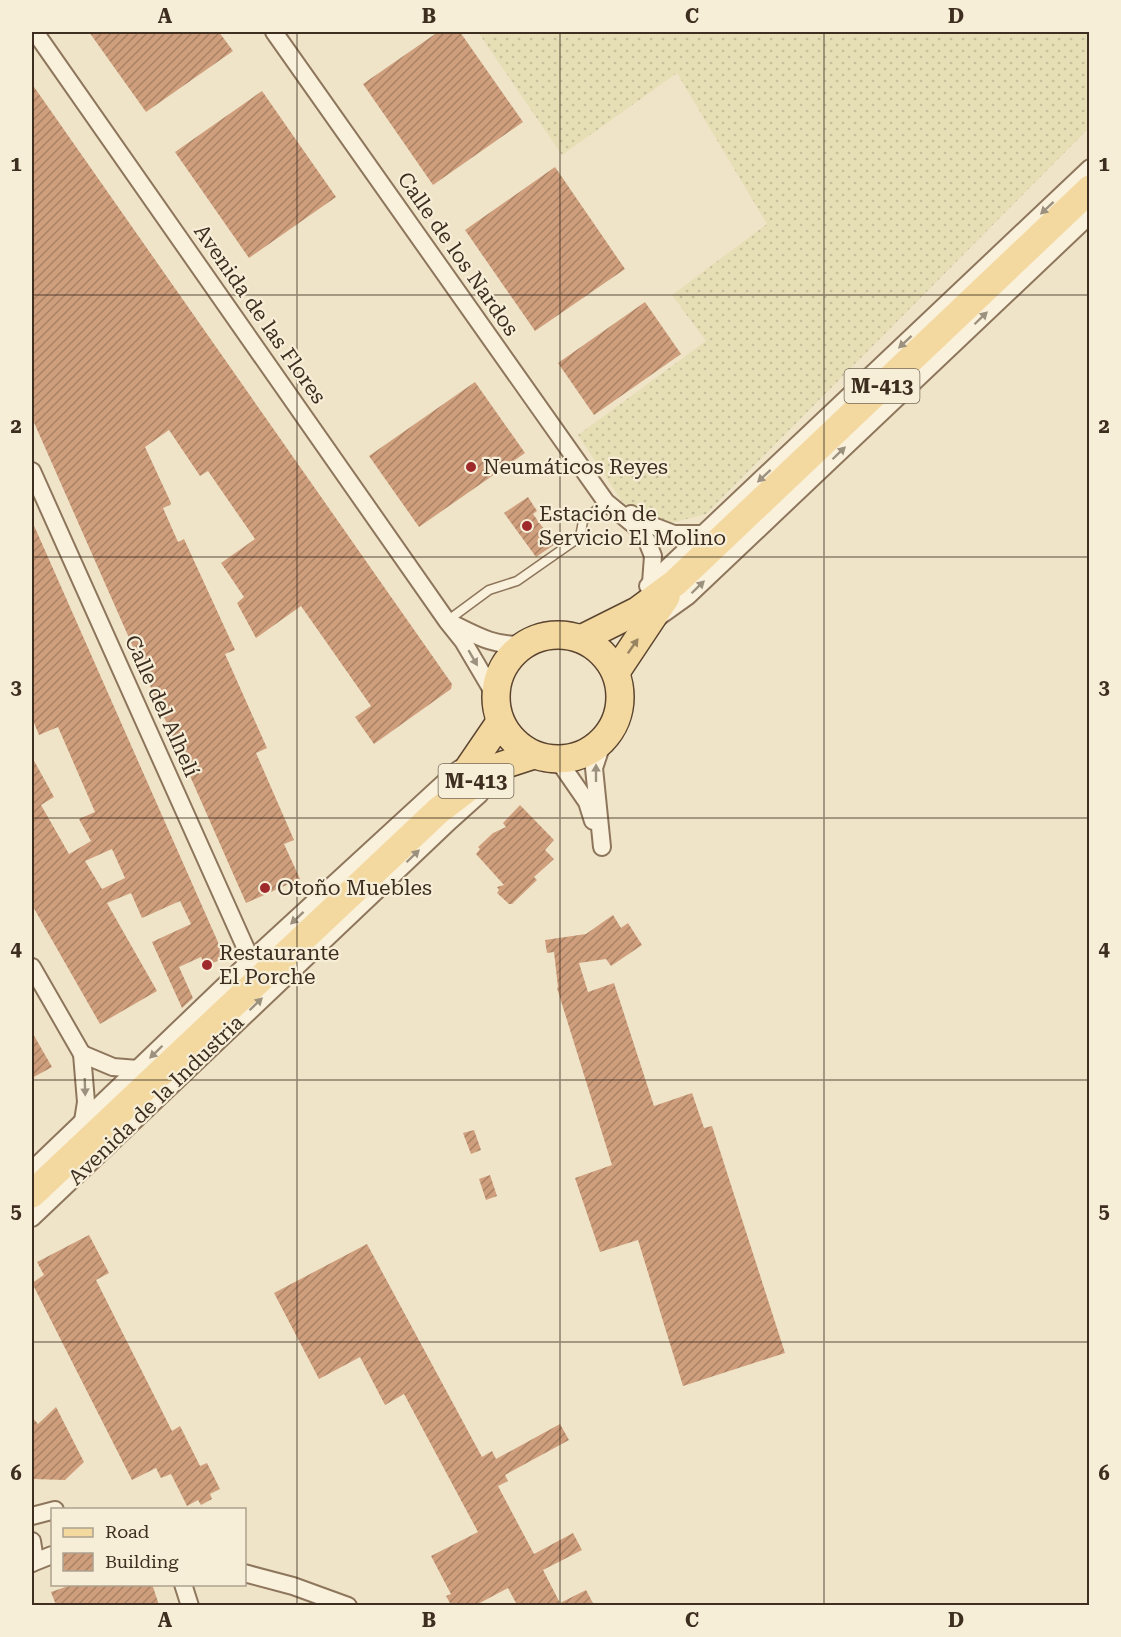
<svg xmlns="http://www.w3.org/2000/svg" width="1121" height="1637" viewBox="0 0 1121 1637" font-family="'Roboto Serif',serif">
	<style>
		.farmland { fill: url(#farmland-dots) }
		.building { fill: url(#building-hatch); fill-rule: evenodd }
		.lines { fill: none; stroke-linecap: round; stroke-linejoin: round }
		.service-casing { stroke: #8d765c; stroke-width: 11 }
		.minor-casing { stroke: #8d765c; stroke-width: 20 }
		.primary-casing { stroke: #5b4430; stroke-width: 30 }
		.service { stroke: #faf1dc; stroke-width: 8 }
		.minor { stroke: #faf1dc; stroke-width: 16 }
		.primary { stroke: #f3d9a0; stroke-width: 27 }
		.oneway { fill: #9c907e }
		.oneway2 { fill: #988460 }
		.grid { fill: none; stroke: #3d2e20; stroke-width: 1.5; stroke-opacity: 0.55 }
		.poi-dot { fill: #9e2a2b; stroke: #f7eed8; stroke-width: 2 }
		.labels { text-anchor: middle; stroke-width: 4.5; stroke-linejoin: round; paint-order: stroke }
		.shield { fill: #f7eed8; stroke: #756857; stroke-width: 1.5 }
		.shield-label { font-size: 20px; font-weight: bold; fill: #3d2e20 }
		.street-label { font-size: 21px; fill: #3d2e20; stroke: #f7eed8 }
		.poi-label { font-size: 21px; fill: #3d2e20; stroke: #f7eed8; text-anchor: start }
		.neatline { fill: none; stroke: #3d2e20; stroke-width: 2 }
		.grid-label { font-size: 20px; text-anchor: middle; font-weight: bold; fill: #3d2e20 }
	</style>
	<defs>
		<pattern id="farmland-dots" width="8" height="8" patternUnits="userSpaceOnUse" patternTransform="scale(1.5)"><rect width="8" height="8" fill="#e6deb5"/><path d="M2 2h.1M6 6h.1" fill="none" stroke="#c6bf9b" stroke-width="1.8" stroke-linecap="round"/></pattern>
		<pattern id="building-hatch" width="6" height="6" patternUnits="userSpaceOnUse" patternTransform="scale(1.5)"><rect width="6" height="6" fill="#cf9f7d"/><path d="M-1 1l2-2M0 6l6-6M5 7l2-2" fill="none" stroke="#a98266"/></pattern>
	</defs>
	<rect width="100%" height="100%" fill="#f0e4c8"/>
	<path class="farmland" d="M478,32H1089V128L706,514L675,522L640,519L621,500L578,435L706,341L672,295L767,224L677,73L562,155Z"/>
	<g class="building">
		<path d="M89,32H219L233,51L146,112Z"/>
		<path d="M438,32H460L523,122L433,185L363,84Z"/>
		<path d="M32,84L452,684L451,689L374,744L355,717L371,706L301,606L256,638L237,603L244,597L221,563L255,539L208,471L200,476L169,430L145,447L171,503L170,505L163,508L178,542L184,539L235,650L225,654L267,748L256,753L294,840L284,844L300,879L246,903L32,418Z"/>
		<path d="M262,91L336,197L249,258L175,152Z"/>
		<path d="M555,167L625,269L535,331L465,230Z"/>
		<path d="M645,302L681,354L594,415L558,363Z"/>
		<path d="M475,382L525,453L419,527L369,456Z"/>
		<path d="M528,497L537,511L533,514L555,544L536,557L504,513Z"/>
		<path d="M32,521L225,958L205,966L201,957L179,967L193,998L182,1008L152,942L191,924L180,901L142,918L131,893L107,903L157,991L100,1024L32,905V757L54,797L41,805L69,854L91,841L79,819L95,812L58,727L39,735L32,718ZM112,849L125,878L102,889L85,861Z"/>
		<path d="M520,805L554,840L545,850L554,859L534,877L537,880L512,904H509L497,893L499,890L497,887L504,885L476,854L480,849L478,847L493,833L506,827L503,823Z"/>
		<path d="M613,915L621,928L628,923L642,945L611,966L606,959L579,963L588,992L614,983L654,1106L692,1093L704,1128L712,1126L785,1353L683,1386L638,1240L600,1252L575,1178L612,1165L557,988L558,987L554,952L547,953L545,940L586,934Z"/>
		<path d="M32,1032L52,1067L32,1078Z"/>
		<path d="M474,1130L481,1150L471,1154L463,1133Z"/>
		<path d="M490,1175L497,1196L486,1200L479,1179Z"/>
		<path d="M89,1235L109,1273L96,1280L172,1431L180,1426L200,1466L207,1463L220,1489L210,1494L212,1499L201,1505L198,1500L187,1506L171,1474L161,1478L156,1468L132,1480L32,1283L44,1275L37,1262Z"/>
		<path d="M367,1244L482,1457L492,1451L496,1459L560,1424L569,1440L505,1475L508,1481L498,1486L534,1554L573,1533L582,1550L543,1570L560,1603L586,1590L594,1605H517L508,1588L476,1605H451L446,1596L451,1594L431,1556L478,1532L404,1394L385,1405L360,1357L319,1379L274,1293Z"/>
		<path d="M56,1407L84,1462L65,1480L32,1479V1417L38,1424Z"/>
		<path d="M74,1584H152L159,1605H56L51,1592Z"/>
	</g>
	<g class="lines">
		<g class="service-casing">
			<path id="service" d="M447,621L489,590L517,581L580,537L583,521L606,502"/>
		</g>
		<g class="minor-casing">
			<g id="minor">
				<path d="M35,32L447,621L463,641L496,697"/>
				<path d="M274,32L606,502L639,529L647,541L653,556L651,583"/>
				<path d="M32,471L251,960"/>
				<path d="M631,514L648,524L674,534H703"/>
				<path d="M648,586L1090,168"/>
				<path d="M660,616L688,596L1090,215"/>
				<path d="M453,624C479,637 495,646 524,645"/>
				<path d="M558,760L587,802L593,821"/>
				<path d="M602,847L594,768L603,741"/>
				<path d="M32,967L82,1054L86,1102L83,1121"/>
				<path d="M82,1054L113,1067L138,1069"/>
				<path d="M32,1170L251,960L459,769"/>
				<path d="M32,1218L450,821L480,794"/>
				<path d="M32,1516L55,1510"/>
				<path d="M32,1541L34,1554L32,1563"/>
				<path d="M32,1563L52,1555"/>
				<path d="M244,1573L293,1586L348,1606"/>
				<path d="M183,1584L190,1606"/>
			</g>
		</g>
		<g class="primary-casing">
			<g id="primary">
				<circle cx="558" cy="697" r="62"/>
				<path d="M581,639L637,611L675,583L1090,189"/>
				<path d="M616,672L666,597"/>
				<path d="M455,788L500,722"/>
				<path d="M32,1194L438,811L486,774L500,766L534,755"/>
			</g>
		</g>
		<use href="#service" class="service"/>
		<use href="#minor" class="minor"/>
		<use href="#primary" class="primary"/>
	</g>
	<defs><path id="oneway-solid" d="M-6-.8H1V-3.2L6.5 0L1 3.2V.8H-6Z" transform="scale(1.5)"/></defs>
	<g class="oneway">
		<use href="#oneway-solid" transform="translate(1047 208) rotate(137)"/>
		<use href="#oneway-solid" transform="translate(981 318) rotate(-44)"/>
		<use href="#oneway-solid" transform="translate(905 342) rotate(137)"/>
		<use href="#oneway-solid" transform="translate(839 453) rotate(-44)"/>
		<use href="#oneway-solid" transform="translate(764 476) rotate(137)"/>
		<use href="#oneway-solid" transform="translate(698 587) rotate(-44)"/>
		<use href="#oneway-solid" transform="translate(473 658) rotate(60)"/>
		<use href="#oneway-solid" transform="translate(596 773) rotate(-90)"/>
		<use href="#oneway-solid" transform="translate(413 856) rotate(-44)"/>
		<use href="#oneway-solid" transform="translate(297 918) rotate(137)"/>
		<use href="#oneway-solid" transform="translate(256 1004) rotate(-44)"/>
		<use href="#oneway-solid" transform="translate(156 1052) rotate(136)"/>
		<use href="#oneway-solid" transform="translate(85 1087) rotate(88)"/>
	</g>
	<use class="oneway2" href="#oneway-solid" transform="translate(633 646) rotate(-55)"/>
	<path class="grid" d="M297,32V1606M560,32V1606M824,32V1606M32,295H1090M32,557H1090M32,818H1090M32,1080H1090M32,1342H1090"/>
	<g class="poi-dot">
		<circle cx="471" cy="467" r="6"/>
		<circle cx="527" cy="526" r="6"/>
		<circle cx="265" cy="888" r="6"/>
		<circle cx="207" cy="965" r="6"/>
	</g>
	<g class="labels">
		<g class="shield">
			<rect x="844.5" y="369" width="75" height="34" rx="4.5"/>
			<rect x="438.5" y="764" width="75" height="34" rx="4.5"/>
		</g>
		<g class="shield-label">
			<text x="882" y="393">M-413</text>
			<text x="476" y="788">M-413</text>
		</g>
		<g class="street-label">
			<text transform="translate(458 254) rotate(55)" y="7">Calle de los Nardos</text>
			<text transform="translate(260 314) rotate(55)" y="7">Avenida de las Flores</text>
			<text transform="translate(162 706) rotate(66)" y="7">Calle del Alhelí</text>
			<text transform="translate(156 1100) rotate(-44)" y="7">Avenida de la Industria</text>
		</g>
		<g class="poi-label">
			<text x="483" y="474">Neumáticos Reyes</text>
			<text x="539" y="521">Estación de<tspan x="539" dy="24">Servicio El Molino</tspan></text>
			<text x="277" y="895">Otoño Muebles</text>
			<text x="219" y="960">Restaurante<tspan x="219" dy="24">El Porche</tspan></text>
		</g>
	</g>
	<rect width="1121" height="1637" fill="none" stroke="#f7eed8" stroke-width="66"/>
	<rect x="51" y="1508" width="195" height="78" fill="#f7eed8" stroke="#ada18e" stroke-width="1.5"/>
	<rect x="63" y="1528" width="30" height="9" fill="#f3d9a0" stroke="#ada18e" stroke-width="1.5"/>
	<text x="105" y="1538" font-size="18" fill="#3d2e20">Road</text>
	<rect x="63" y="1553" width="30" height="18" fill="url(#building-hatch)" stroke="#ada18e" stroke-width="1.5"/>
	<text x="105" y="1568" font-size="18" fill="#3d2e20">Building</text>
	<rect x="33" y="33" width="1055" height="1571" class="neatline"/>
	<g class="grid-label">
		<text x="165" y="23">A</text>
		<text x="429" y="23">B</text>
		<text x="692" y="23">C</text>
		<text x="956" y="23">D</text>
		<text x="16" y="171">1</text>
		<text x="1104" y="171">1</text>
		<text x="16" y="433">2</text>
		<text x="1104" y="433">2</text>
		<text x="16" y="694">3</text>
		<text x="1104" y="694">3</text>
		<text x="16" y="956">4</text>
		<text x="1104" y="956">4</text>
		<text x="16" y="1218">5</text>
		<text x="1104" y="1218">5</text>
		<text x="16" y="1480">6</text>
		<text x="1104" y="1480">6</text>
		<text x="165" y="1627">A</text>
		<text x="429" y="1627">B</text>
		<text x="692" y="1627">C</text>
		<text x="956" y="1627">D</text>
	</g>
</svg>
